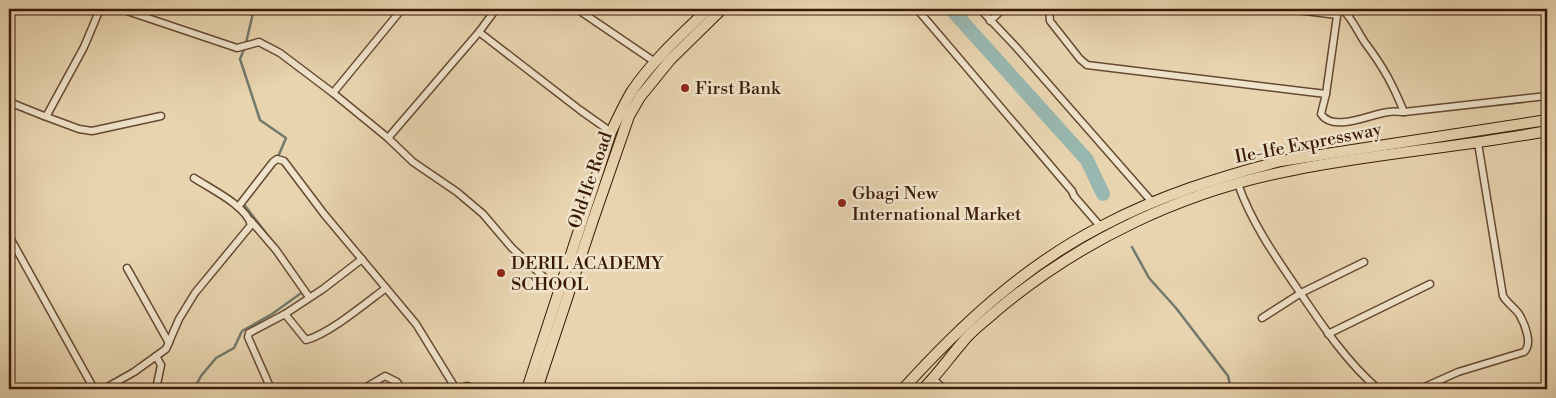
<svg xmlns="http://www.w3.org/2000/svg" width="1556" height="398" viewBox="0 0 1556 398" font-family="'Libre Bodoni',serif">
	<style>
		.lines { fill: none; stroke-linecap: round; stroke-linejoin: round }
		.stream { stroke: #72796d; stroke-width: 2.5 }
		.river { stroke: #98b8b1; stroke-width: 14 }
		.minor-casing { stroke: #664931; stroke-width: 9 }
		.primary-casing { stroke: #3a1a07; stroke-width: 12 }
		.trunk-casing { stroke: #3a1a07; stroke-width: 12 }
		.minor { stroke: #f0e4cc; stroke-width: 6 }
		.primary { stroke: #e8d5b0; stroke-width: 10 }
		.trunk { stroke: #e8d5b0; stroke-width: 10 }
		.poi-dot { fill: #8f2418; stroke: #f0e4cc; stroke-width: 2 }
		.labels { text-anchor: middle; stroke-width: 5; stroke-linejoin: round; paint-order: stroke }
		.poi-label { font-size: 18px; fill: #3a1a07; stroke: #f0e4cc; text-anchor: start }
		.street-label { font-size: 18px; fill: #3a1a07; stroke: #f0e4cc }
	</style>
	<rect width="100%" height="100%" fill="#e8d5b0"/>
	<filter id="stains"><feTurbulence type="fractalNoise" baseFrequency=".004" numOctaves="4"/><feColorMatrix values="0 0 0 0 .2 0 0 0 0 .09 0 0 0 0 .02 0 0 0 .5 -.17"/></filter>
	<radialGradient id="worn" r=".72"><stop offset=".6" stop-color="#630" stop-opacity="0"/><stop offset="1" stop-color="#630" stop-opacity=".3"/></radialGradient>
	<g class="lines">
		<g class="stream">
			<path d="M254,9L245,47L240,59L260,120L286,138L277,159"/>
			<path d="M242,202L269,237"/>
			<path d="M1132,247L1149,278L1176,308L1228,376L1231,389"/>
			<path d="M194,389L201,376L216,358L234,348L242,331L272,314L304,291"/>
		</g>
		<path class="river" d="M951,9L1087,160L1103,194"/>
		<g class="minor-casing">
			<g id="minor">
				<path d="M121,9L237,48L259,42L280,53L333,93L388,138L413,162L457,192L483,214L512,248L559,291"/>
				<path d="M577,9L655,62"/>
				<path d="M917,9L1072,191L1074,196L1100,226"/>
				<path d="M980,9L1016,47L1152,202"/>
				<path d="M1049,9L1050,21L1080,59L1087,65L1326,94"/>
				<path d="M1289,9L1337,15"/>
				<path d="M1338,9L1326,94L1321,114C1333,133 1371,114 1388,112C1394,111 1399,112 1404,112L1547,96"/>
				<path d="M1342,9C1353,19 1358,33 1366,44C1384,68 1393,85 1404,112"/>
				<path d="M990,21L1003,9"/>
				<path d="M479,32L580,110L611,132"/>
				<path d="M333,93L402,9"/>
				<path d="M9,102L44,116L47,115L84,47L100,9"/>
				<path d="M44,116L79,129L92,131L161,116"/>
				<path d="M388,138L479,32L496,9"/>
				<path d="M1238,184C1252,224 1277,259 1301,294C1324,328 1347,362 1378,389"/>
				<path d="M238,207L273,162L277,159L284,161L324,214L416,324L456,389"/>
				<path d="M251,221L276,250L309,297"/>
				<path d="M9,236L94,389"/>
				<path d="M127,268L169,343"/>
				<path d="M285,314L323,289L362,259"/>
				<path d="M1262,318L1301,293L1364,262"/>
				<path d="M1328,334L1430,284"/>
				<path d="M933,379L944,389"/>
				<path d="M104,389L134,372L166,349L179,319L195,293L251,225C247,206 209,188 194,178"/>
				<path d="M156,389L161,365L156,356"/>
				<path d="M271,389L248,337L249,333L285,314L306,340C329,334 366,303 386,288"/>
				<path d="M363,389L385,376L397,382L402,389"/>
				<path d="M457,389L467,386L477,389"/>
				<path d="M1420,389L1458,372L1524,352C1533,344 1525,324 1519,314C1514,307 1507,303 1503,296L1478,143"/>
			</g>
		</g>
		<g class="primary-casing">
			<g id="primary">
				<path d="M527,389L611,132C618,118 624,104 632,91C653,60 681,35 708,9"/>
				<path d="M537,389L593,220L629,116L640,97L670,60L722,9"/>
			</g>
		</g>
		<g class="trunk-casing">
			<g id="trunk">
				<path d="M903,389C960,326 1025,265 1102,226C1159,196 1219,177 1281,161L1547,120"/>
				<path d="M923,389C937,375 949,358 962,343C971,331 984,322 995,312C1080,240 1184,191 1293,170C1377,153 1463,147 1547,131"/>
			</g>
		</g>
		<use href="#minor" class="minor"/>
		<use href="#primary" class="primary"/>
		<use href="#trunk" class="trunk"/>
	</g>
	<g class="poi-dot">
		<circle cx="685" cy="88" r="5"/>
		<circle cx="842" cy="203" r="5"/>
		<circle cx="501" cy="273" r="5"/>
	</g>
	<g class="labels">
		<g class="poi-label">
			<text x="695" y="94">First Bank</text>
			<text x="852" y="199">Gbagi New<tspan x="852" dy="21">International Market</tspan></text>
			<text x="511" y="269">DERIL ACADEMY<tspan x="511" dy="21">SCHOOL</tspan></text>
		</g>
		<g class="street-label">
			<text transform="translate(1308 143) rotate(-11)" y="6">Ile-Ife Expressway</text>
			<text transform="translate(590 180) rotate(-71)" y="6">Old Ife Road</text>
		</g>
	</g>
	<rect width="1556" height="398" fill="none" stroke="#e8d5b0" stroke-width="30"/>
	<rect x="10" y="10" width="1536" height="378" fill="none" stroke="#3a1a07" stroke-width="2.5"/>
	<rect x="15" y="15" width="1526" height="368" fill="none" stroke="#3a1a07"/>
	<rect width="100%" height="100%" filter="url(#stains)"/>
	<rect width="100%" height="100%" fill="url(#worn)"/>
</svg>
